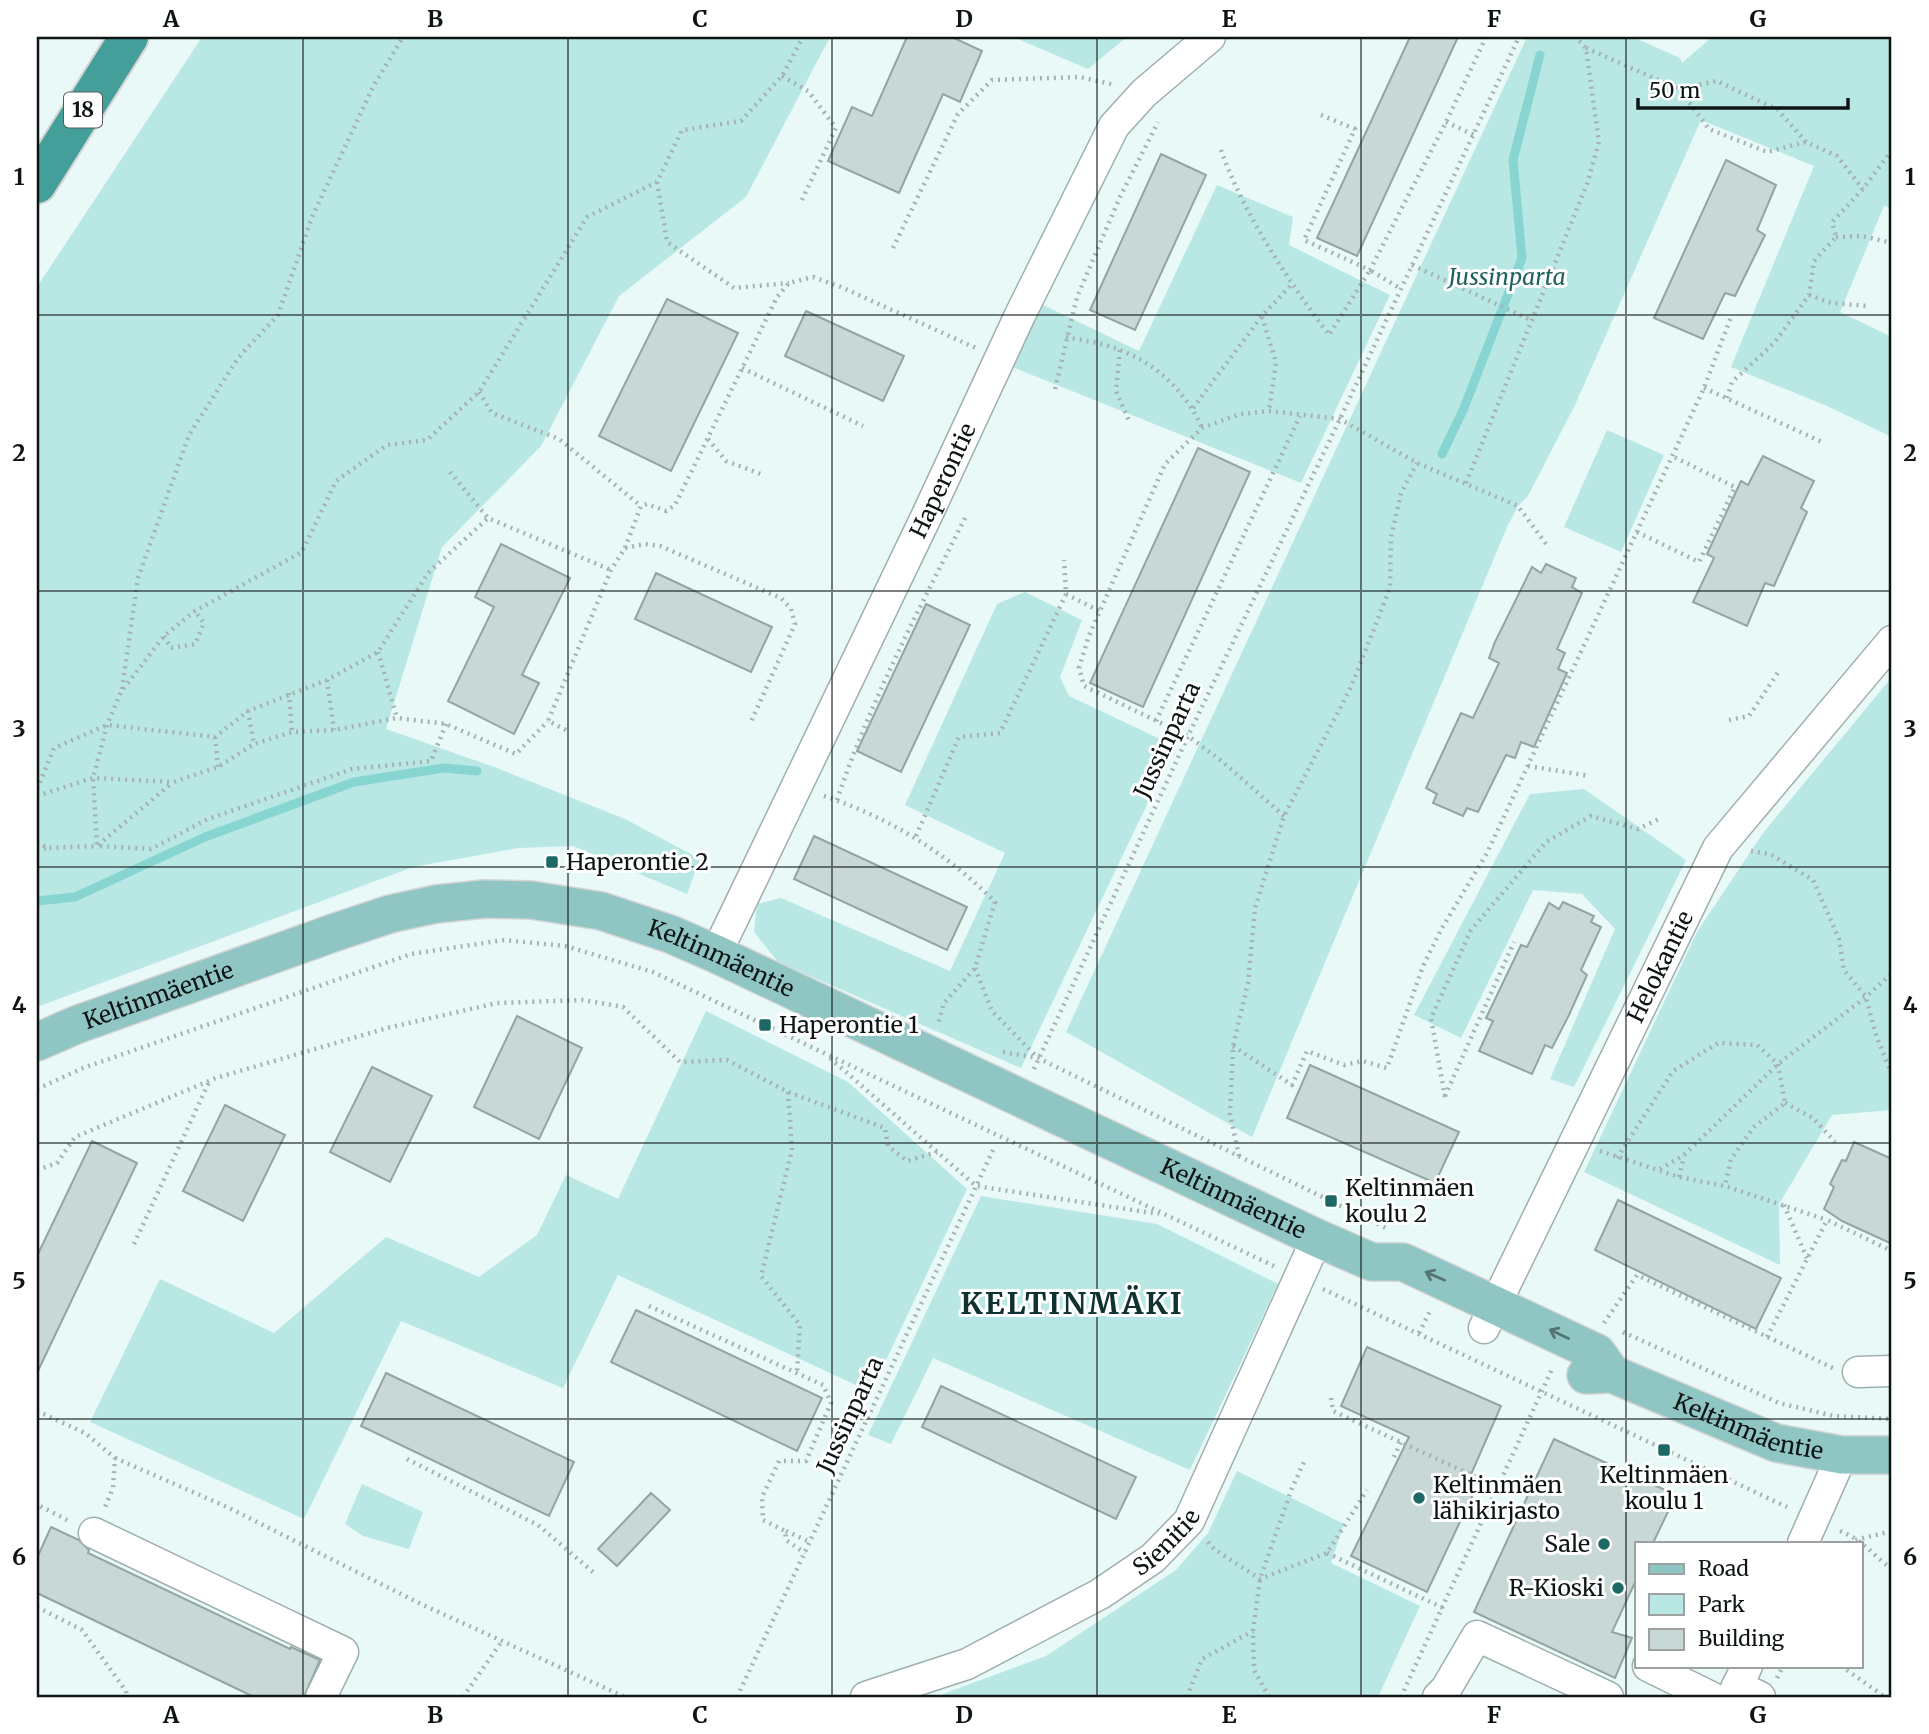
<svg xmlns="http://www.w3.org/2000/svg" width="1929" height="1734" viewBox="0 0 1929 1734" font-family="Merriweather,serif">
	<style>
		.green { fill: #b9e7e4 }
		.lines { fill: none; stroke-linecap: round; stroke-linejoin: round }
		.stream { stroke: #86d5d0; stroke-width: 9 }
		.building { fill: #c7d8d6; stroke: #94a4a3; stroke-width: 2 }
		.minor-casing { stroke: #9fafae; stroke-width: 33 }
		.major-casing { stroke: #d4d5d5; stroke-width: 40 }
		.highway-casing { stroke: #d4d5d5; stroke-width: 42 }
		.path { stroke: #a5b2b2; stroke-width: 4.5; stroke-dasharray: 2 5; stroke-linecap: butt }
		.minor { stroke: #fff; stroke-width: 30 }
		.major { stroke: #8fc5c2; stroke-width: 37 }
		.highway { stroke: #449e9a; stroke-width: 38 }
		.oneway { stroke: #557574 }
		.grid { fill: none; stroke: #0e1414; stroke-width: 2; stroke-opacity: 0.55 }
		.poi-dot { fill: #1b6864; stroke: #fff; stroke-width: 2.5 }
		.labels { text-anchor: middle; stroke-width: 6; stroke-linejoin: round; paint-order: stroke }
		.shield { fill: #fff; stroke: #565a5a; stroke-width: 2 }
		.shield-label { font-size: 21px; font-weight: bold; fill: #0e1414 }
		.park-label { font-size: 23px; font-style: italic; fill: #21625f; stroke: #fff }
		.street-label { font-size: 23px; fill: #0e1414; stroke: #fff }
		.poi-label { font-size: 23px; fill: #0e1414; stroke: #fff; text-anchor: start }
		.district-label { font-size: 30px; font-weight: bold; letter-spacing: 2px; fill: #0f3231; stroke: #fff }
		.neatline { fill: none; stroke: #0e1414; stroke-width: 2.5 }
		.grid-label { font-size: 23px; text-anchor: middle; font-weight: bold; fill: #0e1414 }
	</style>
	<rect width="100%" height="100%" fill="#e8f9f8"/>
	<g class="green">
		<path d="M202,37H830L746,197L619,296L541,446L442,547L386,729L497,768L625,819L700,859L687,894L573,846L519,848L413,867L37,1007V287Z"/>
		<path d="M1013,37H1127L1088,69Z"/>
		<path d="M1527,37H1633L1680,58L1682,63L1712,37H1892V208L1884,206L1840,312L1892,337V437L1827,406L1731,367L1814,166L1701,120L1575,405L1528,496L1518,506L1507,527L1252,1137L1066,1032Z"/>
		<path d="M1217,185L1293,217L1289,245L1390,295L1301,483L1010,366L1039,303L1139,351Z"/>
		<path d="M1607,430L1664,455L1621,552L1564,527Z"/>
		<path d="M1025,592L1082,620L1060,677L1069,696L1175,746L1021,1068L778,962L754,932L757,904L781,898L950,971L1005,853L905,805L997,604Z"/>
		<path d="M1892,677V1110L1832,1115L1779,1204L1780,1265L1584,1172L1697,932L1763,833Z"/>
		<path d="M1584,789L1686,860L1574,1087L1550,1079L1615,929L1582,894L1533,890L1461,1038L1414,1015L1530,794Z"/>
		<path d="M706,1011L848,1082L967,1189L871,1392L618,1275L563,1388L401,1321L304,1519L90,1422L160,1279L274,1333L386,1237L479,1277L537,1235L566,1175L618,1199Z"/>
		<path d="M981,1196L1157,1224L1278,1284L1190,1470L933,1358L891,1444L868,1435Z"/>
		<path d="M1237,1471L1344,1524L1331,1563L1420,1606L1378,1697H942L943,1694L1046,1656L1176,1570L1208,1533Z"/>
		<path d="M362,1484L423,1512L409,1549L363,1536L345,1524Z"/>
	</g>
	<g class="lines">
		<g class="stream">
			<path d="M1442,454L1464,408L1522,258L1513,160L1540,55"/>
			<path d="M37,901L75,897L205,837L354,782L444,768L477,771"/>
		</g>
	</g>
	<g class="building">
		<path d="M907,37H952L982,51L960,102L943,94L899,193L828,161L852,107L872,116Z"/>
		<path d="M1410,37H1458L1357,256L1317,238Z"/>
		<path d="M1161,154L1206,175L1135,330L1090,310Z"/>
		<path d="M1726,160L1776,185L1757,230L1765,235L1735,296L1725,293L1703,339L1654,318Z"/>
		<path d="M667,299L738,333L671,471L599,436Z"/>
		<path d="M806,311L904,356L883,401L785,356Z"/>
		<path d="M1198,448L1250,472L1143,707L1090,683Z"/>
		<path d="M1763,456L1814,481L1801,508L1807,512L1774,586L1765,583L1747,626L1693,602L1714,558L1707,554L1741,481L1748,485Z"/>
		<path d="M501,544L570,578L522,675L539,683L514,734L448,701L494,607L475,597Z"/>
		<path d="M1546,564L1576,578L1572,587L1582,593L1557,649L1565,653L1558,669L1567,673L1534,747L1521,742L1515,758L1506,755L1478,812L1467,808L1463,816L1433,803L1437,794L1426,788L1461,713L1473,718L1499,663L1489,658L1495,642L1532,567L1541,573Z"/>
		<path d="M656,573L772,627L751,672L635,619Z"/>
		<path d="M926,604L970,625L901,772L857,751Z"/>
		<path d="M814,836L967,907L947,950L794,879Z"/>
		<path d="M1563,902L1594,916L1591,922L1601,927L1581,970L1587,975L1568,1017L1552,1048L1545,1045L1532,1074L1479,1051L1493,1021L1486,1018L1521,945L1527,947L1549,903L1559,909Z"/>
		<path d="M517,1016L582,1048L539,1139L474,1107Z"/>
		<path d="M1310,1065L1459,1132L1435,1183L1287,1118Z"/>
		<path d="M372,1067L432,1096L390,1182L330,1152Z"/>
		<path d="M225,1105L285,1135L243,1221L183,1191Z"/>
		<path d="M92,1141L137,1163L37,1373V1256Z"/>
		<path d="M1854,1142L1892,1159V1244L1842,1221L1824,1209L1834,1187L1830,1184L1842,1160L1846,1161Z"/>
		<path d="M1618,1200L1781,1278L1756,1329L1595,1250Z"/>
		<path d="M636,1310L822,1398L797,1451L611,1362Z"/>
		<path d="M1367,1347L1501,1406L1465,1488L1474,1492L1427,1592L1351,1556L1409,1437L1341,1406Z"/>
		<path d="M386,1373L574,1462L549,1516L361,1426Z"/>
		<path d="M941,1386L1136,1477L1116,1519L922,1427Z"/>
		<path d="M1554,1439L1676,1495L1653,1543H1637V1578L1612,1632L1632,1638L1615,1678L1474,1612Z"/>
		<path d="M651,1493L670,1510L617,1566L598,1549Z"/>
		<path d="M51,1527L79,1540L89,1550L88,1553L290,1649L291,1647L320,1660L304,1697H254L37,1593V1558Z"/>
	</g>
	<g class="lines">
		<g class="minor-casing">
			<g id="minor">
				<path id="s1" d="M716,954L928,513L1020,315L1114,126L1144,93L1210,37"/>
				<path id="s2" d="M1484,1328L1718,848L1892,641"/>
				<path d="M1858,1372L1892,1371"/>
				<path d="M94,1533L343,1652L321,1697"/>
				<path d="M1803,1543L1842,1455"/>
				<path d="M1648,1666L1711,1697"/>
				<path d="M1737,1686L1760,1697"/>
				<path id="s3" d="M866,1697L967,1664L1100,1594L1153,1558L1189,1521L1317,1238"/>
				<path d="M1438,1697L1446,1689L1477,1636L1608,1697"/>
				<path d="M1732,1697L1747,1666"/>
			</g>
		</g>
		<g class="major-casing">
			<g id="major">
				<path id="s4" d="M37,1042L76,1025L333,933L390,914L436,904L484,899L531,900L601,911L670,934L716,954L1317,1238L1372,1262H1403L1597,1353L1612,1374"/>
				<path id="s5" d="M1586,1375L1612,1374L1776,1443L1842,1455H1892"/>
			</g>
		</g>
		<g class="highway-casing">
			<path id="highway" d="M37,184L129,37"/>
		</g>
		<g class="path">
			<path d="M1586,48L1679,89L1709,129L1767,152L1806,142L1837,156L1863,189"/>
			<path d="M782,76L808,91L836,128L800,204"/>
			<path d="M1679,89L1717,81L1778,110L1806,142"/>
			<path d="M1321,115L1355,129L1304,240L1370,270L1446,122L1486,37"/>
			<path d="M1446,122L1474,135"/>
			<path d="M1221,150C1244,215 1288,280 1329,335L1370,270L1401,289"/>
			<path d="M657,182L667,242L734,288L789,283"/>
			<path d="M1836,237L1862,236L1892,243"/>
			<path d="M893,248L958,114L992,80L1080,77L1115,85"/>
			<path d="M1412,265L1533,321"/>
			<path d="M1809,295L1831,303L1868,306"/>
			<path d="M1262,317L1276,362L1269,411"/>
			<path d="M1066,337C1084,341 1104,343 1120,350C1157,364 1186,392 1202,428"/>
			<path d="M1120,350L1116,391L1129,421"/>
			<path d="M742,368L863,426"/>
			<path d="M1704,388L1822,442"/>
			<path d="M1055,389L1077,297L1120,197L1158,122"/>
			<path d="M479,392L492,413L559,439L641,506"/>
			<path d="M1727,398L1732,382L1775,342L1809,295L1814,261L1836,237L1832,222L1863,189L1892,150"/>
			<path d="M1193,408L1262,316L1291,285"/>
			<path d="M708,439L726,461L761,474"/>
			<path d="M450,472L488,518L611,570"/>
			<path d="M1466,483L1587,184L1599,142L1586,48L1575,37"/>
			<path d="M1637,532L1699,562L1735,487L1672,456"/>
			<path d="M625,548L641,506L647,504L666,511L675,505L777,297L789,283L813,277L841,287L976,348"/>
			<path d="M1066,594L1099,611"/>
			<path d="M164,636L171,648L195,644L204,623L195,611"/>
			<path d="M378,652L397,718"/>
			<path d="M327,680L334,730"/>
			<path d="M122,689L138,578L189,435L238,358L278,315L312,217L374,85L403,37"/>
			<path d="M289,693L292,732"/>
			<path d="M248,711L254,744"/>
			<path d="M1729,720L1749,716L1779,671"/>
			<path d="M1156,721L1300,416"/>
			<path d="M446,724L431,761L352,769L208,819L151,849L97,846L93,778L107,725L121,692L164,636L195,611L302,552L336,481L387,445L427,440L479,392L587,217L657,182L682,130L741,121L782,76L803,37"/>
			<path d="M566,730L548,721L611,570L625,548L645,544L660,546L781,598L791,609L795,624L750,724"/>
			<path d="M215,737L218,767"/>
			<path d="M1528,766L1590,776"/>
			<path d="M37,789L54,748L107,725L215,737L248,711L327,680L378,652L428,573L488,518"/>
			<path d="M37,796L93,778L173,782L218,767L254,744L292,732L334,730L397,718L446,724L516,754L548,721"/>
			<path d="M824,796C888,817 947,853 995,902L975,968L944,1003L938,1024"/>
			<path d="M837,800C870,702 919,609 966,516"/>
			<path d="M1284,816L1223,762L1188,736L1084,686L1079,668L1088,638L1165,464L1202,428L1240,414L1269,411L1340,419L1417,463L1518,506L1549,548"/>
			<path d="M916,836L959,737L1000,733L1066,594L1064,560"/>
			<path d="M37,842L48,848L97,846L172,783"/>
			<path d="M37,850L47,848"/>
			<path d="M1751,851L1770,854L1813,880L1839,939L1844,970L1866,997L1876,1035L1892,1075"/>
			<path d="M975,968L992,1011L1038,1058"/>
			<path d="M1233,1046L1292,1085L1307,1051L1344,1065L1363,1061L1387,1068L1423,966L1442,928L1487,853L1704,388L1731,317"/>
			<path d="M1003,1052L1038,1058L1388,1229"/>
			<path d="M830,1058L976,1186L1159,1214"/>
			<path d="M1034,1069L1188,736L1340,419L1519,37"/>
			<path d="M37,1089L83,1068L411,954L504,940L565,946L653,972L1274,1266"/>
			<path d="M788,1092L792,1150L761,1276L800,1325L797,1373"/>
			<path d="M1445,1096L1514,942"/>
			<path d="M1445,1097L1431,1018L1471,930L1546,842L1591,816L1638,829L1661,818"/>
			<path d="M1785,1103L1813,1118L1835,1142"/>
			<path d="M1600,1151L1679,1177L1725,1186L1827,1220"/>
			<path d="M1239,1156L1230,1114L1233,1046L1248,983L1255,908L1284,816L1351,687L1390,588L1391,538L1401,493L1417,463"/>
			<path d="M1617,1158L1673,1071L1718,1043L1757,1045L1778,1064L1785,1103L1754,1127L1731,1159L1725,1186"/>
			<path d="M1660,1169L1684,1155L1778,1064L1866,997L1892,973"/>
			<path d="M37,1170L57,1163L75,1137L216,1078L387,1028L497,1003L583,1000L623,1007L680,1062L727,1060L788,1092L885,1128L888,1146L907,1161L937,1152"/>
			<path d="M1679,1177L1684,1156"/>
			<path d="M1784,1205L1807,1258"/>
			<path d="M134,1244L209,1082"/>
			<path d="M1323,1289L1787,1507"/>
			<path d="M649,1306L823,1385L831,1403L806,1461H779L762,1497L763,1520L785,1531L786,1540L805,1553"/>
			<path d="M1604,1323L1637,1275L1833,1368"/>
			<path d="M1623,1332L1779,1403L1834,1416L1892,1419"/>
			<path d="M1419,1333L1431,1309"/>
			<path d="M1767,1337L1827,1220L1892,1251"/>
			<path d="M1331,1398L1333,1411L1498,1487"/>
			<path d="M37,1411L85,1433L115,1458L113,1488L105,1507"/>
			<path d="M1394,1457L1401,1442"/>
			<path d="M115,1458L227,1507L421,1604L625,1697"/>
			<path d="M407,1459L538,1525L593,1572"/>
			<path d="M37,1509L38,1505L71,1522"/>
			<path d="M786,1531L810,1542"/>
			<path d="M1840,1531C1865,1541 1871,1554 1892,1569"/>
			<path d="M1208,1542L1214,1549L1260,1579L1327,1553L1367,1490"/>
			<path d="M1849,1543L1859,1539L1892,1531"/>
			<path d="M1327,1553L1443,1608"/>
			<path d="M37,1607L82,1630L126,1691L127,1697"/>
			<path d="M1841,1666L1885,1697"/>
			<path d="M1777,1678L1783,1666"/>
			<path d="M463,1697L502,1641"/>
			<path d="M737,1697L994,1148"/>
			<path d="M1187,1697L1202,1659L1253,1631"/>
			<path d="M1269,1697L1254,1670L1253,1631L1260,1579L1292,1488L1304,1462"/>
			<path d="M1401,1697L1553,1367"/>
		</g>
		<use href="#minor" class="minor"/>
		<use href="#major" class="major"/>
		<use href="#highway" class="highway"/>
	</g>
	<defs><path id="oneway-shaft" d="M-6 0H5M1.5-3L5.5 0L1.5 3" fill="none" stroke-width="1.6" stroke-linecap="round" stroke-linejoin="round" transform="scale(1.75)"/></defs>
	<g class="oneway">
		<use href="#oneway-shaft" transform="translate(1435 1276) rotate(-156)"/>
		<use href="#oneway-shaft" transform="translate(1559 1334) rotate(-155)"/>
	</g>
	<path class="grid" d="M303,37V1697M568,37V1697M832,37V1697M1097,37V1697M1361,37V1697M1626,37V1697M37,315H1892M37,591H1892M37,867H1892M37,1143H1892M37,1419H1892"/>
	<g class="poi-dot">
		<rect x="545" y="855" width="14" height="14" rx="3.5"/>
		<rect x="758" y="1018" width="14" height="14" rx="3.5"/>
		<rect x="1324" y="1194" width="14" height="14" rx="3.5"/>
		<rect x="1657" y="1443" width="14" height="14" rx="3.5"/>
		<circle cx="1419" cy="1498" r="7"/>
		<circle cx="1604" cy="1544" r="7"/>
		<circle cx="1618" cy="1588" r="7"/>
	</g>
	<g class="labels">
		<rect class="shield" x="64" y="92.5" width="38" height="35" rx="5"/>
		<g class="shield-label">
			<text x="83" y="117">18</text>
		</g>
		<g class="park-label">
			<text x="1507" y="285">Jussinparta</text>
		</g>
		<g class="street-label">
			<text dy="8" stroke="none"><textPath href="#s1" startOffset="525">Haperontie</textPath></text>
			<text transform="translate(1167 740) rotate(-65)" y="8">Jussinparta</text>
			<text dy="8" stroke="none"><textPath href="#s4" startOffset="718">Keltinmäentie</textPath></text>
			<text dy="8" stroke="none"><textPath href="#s2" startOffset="402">Helokantie</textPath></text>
			<text dy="8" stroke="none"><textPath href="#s4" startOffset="130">Keltinmäentie</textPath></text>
			<text dy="8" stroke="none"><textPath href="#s4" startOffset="1284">Keltinmäentie</textPath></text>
			<text transform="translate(850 1415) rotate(-65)" y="8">Jussinparta</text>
			<text dy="8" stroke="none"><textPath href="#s5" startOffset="173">Keltinmäentie</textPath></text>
			<text dy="8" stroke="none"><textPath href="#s3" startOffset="341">Sienitie</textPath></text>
		</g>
		<g class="poi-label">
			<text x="566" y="870">Haperontie 2</text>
			<text x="779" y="1033">Haperontie 1</text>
			<text x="1345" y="1196">Keltinmäen<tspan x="1345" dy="26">koulu 2</tspan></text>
			<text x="1664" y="1483" text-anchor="middle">Keltinmäen<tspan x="1664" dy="26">koulu 1</tspan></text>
			<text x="1433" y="1493">Keltinmäen<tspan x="1433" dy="26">lähikirjasto</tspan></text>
			<text x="1590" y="1552" text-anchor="end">Sale</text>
			<text x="1604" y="1596" text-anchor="end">R-Kioski</text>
		</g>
		<g class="district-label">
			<text x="1072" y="1314">KELTINMÄKI</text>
		</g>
	</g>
	<rect width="1929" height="1734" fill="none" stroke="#ffffff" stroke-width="77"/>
	<rect x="1635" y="1542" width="228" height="126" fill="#ffffff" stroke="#9fa1a1" stroke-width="2"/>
	<rect x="1649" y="1564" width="35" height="10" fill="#8fc5c2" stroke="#9fa1a1" stroke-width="2"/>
	<text x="1698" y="1576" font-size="21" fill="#0e1414">Road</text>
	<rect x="1649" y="1594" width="35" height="21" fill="#b9e7e4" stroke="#9fa1a1" stroke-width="2"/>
	<text x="1698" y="1612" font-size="21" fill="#0e1414">Park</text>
	<rect x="1649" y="1629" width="35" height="21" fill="#c7d8d6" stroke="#9fa1a1" stroke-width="2"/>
	<text x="1698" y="1646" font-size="21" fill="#0e1414">Building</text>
	<path d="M1638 98v10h210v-10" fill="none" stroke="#0e1414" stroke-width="3.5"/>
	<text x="1649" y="98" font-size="21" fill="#0e1414" stroke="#ffffff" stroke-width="5" paint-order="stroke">50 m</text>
	<rect x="38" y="38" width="1852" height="1658" class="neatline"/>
	<g class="grid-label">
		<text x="171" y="27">A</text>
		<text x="435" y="27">B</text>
		<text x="700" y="27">C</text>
		<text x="964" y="27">D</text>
		<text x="1229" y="27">E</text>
		<text x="1494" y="27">F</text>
		<text x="1758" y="27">G</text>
		<text x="19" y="185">1</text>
		<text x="1910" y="185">1</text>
		<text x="19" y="461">2</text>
		<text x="1910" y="461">2</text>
		<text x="19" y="737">3</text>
		<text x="1910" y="737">3</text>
		<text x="19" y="1013">4</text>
		<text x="1910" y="1013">4</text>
		<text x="19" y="1289">5</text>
		<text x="1910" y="1289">5</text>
		<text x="19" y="1565">6</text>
		<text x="1910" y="1565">6</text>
		<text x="171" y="1723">A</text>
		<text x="435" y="1723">B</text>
		<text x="700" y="1723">C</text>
		<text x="964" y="1723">D</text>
		<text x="1229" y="1723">E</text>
		<text x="1494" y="1723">F</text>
		<text x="1758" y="1723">G</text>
	</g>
</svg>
